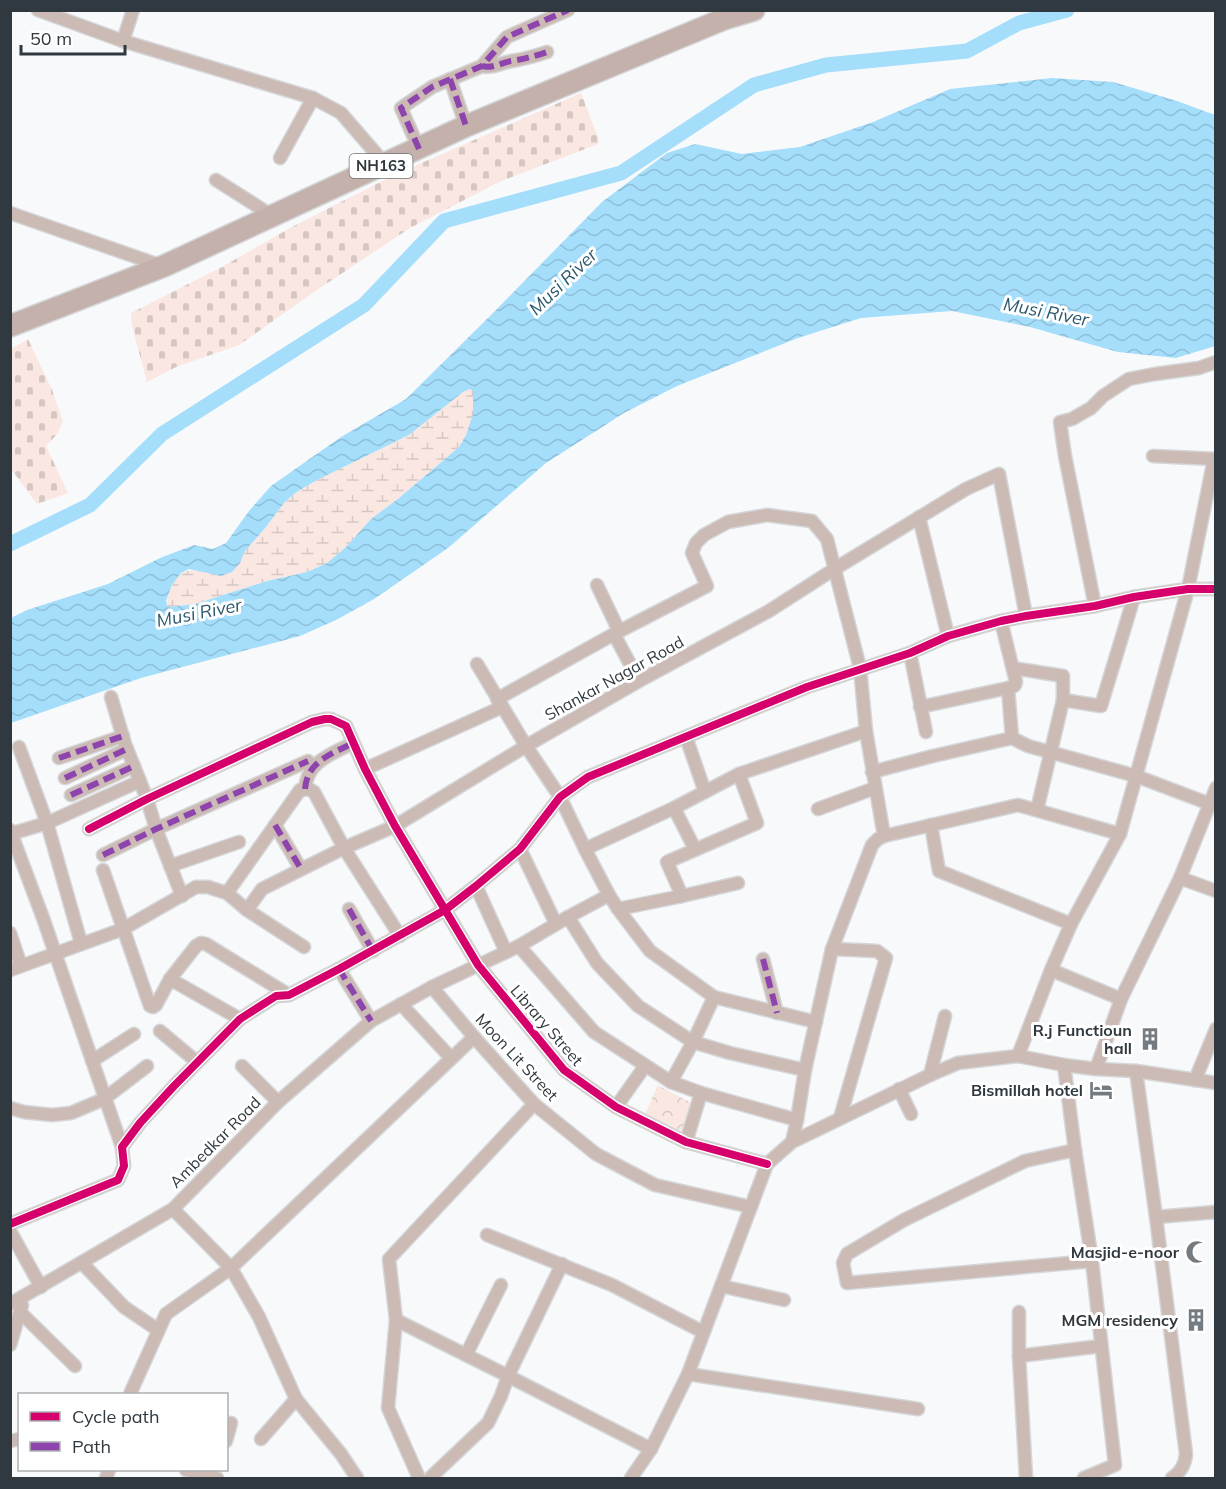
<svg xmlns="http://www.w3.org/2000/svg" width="1226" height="1489" viewBox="0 0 1226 1489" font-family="Mulish,sans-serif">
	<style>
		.wetland { fill: url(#wetland-marsh) }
		.cemetery { fill: url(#cemetery-stones) }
		.park { fill: url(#park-crowns) }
		.water { fill: url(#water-waves); fill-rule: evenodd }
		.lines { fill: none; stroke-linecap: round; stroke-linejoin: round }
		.canal { stroke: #a5defb; stroke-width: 15 }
		.minor-casing { stroke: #d4d6d8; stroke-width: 15 }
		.trunk-casing { stroke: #d4d6d8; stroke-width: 24 }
		.minor { stroke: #ccbab5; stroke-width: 12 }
		.trunk { stroke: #c4b1ac; stroke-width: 21 }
		.quiet { stroke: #8e44ad; stroke-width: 6; stroke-dasharray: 12 6; stroke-linecap: butt }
		.cycleway-casing { stroke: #fff; stroke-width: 11 }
		.cycleway { stroke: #d6006c; stroke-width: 8 }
		.labels { text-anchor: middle; stroke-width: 6; stroke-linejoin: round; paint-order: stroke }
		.shield { fill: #fff; stroke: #6d7479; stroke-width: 1.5 }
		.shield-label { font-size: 15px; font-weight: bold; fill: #2f393f }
		.street-label { font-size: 16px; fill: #2f393f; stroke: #fff }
		.poi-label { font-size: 16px; font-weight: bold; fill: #2f393f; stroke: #fff; text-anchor: end }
		.water-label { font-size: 18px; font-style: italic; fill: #2b586d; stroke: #fff }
	</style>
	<defs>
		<pattern id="wetland-marsh" width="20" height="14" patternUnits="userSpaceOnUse" patternTransform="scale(1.5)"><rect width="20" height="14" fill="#fae7e2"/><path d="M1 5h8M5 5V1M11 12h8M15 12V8" fill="none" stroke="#d7c7c3"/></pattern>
		<pattern id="cemetery-stones" width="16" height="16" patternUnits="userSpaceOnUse" patternTransform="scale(1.5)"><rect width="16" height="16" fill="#fae7e2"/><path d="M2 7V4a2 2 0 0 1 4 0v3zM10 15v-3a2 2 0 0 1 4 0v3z" fill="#d7c7c3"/></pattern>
		<pattern id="park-crowns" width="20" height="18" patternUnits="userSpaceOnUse" patternTransform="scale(1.5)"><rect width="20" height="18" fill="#fae7e2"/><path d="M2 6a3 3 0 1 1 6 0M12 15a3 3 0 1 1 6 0" fill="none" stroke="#d7c7c3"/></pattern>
		<pattern id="water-waves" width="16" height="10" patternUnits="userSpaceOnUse" patternTransform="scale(1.5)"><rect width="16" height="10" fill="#a5defb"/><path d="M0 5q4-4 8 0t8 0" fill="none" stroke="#8ebfd8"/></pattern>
	</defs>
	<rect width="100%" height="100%" fill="#f7f9fb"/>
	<path class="wetland" d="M470,389L473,390V414L466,435L459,447L399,498L371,519L346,547L327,563L307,572L267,581L195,604L168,607C166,600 168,595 171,588C182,562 199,571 221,575L240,563L245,551L266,527L284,503L295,493L317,480L409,435L463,392Z"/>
	<g class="cemetery">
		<path d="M581,93L599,140L598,144L499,182L410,228L311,294L239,345L176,367L147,382L132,326L131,313L220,268L290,228L392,176Z"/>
		<path d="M28,339L52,390L63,421L58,433L46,446L68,493L37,504L11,469V349Z"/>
	</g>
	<path class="park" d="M658,1085L693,1104L685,1132L645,1114Z"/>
	<path class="water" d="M1052,78L1113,82L1177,101L1215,115V346L1176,358L1118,352L1030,327L952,311L861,318L798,338L677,386L624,413L546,463L448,548L374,599L336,620L300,636L141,678L11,723V618L27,610L108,584L160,558L194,545L213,549L226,543L249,511L271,486L341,437L406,399L489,317L602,202L667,153L695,144L742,154L800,147L873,122L950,89ZM470,389L473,391V414L466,435L459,447L399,498L371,519L346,547L327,563L307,572L267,581L195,604L168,607L166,601L172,585L181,573L189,569L221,576L232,572L240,563L245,551L266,527L284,503L295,493L317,480L409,435L463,392Z"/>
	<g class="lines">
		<path class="canal" d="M10,544L90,505L162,434L364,305L444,221L621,173L754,85L826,65L967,51L1019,23L1067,10"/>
		<g class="minor-casing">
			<g id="minor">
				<path d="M38,10L123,41L313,98L341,113L385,164"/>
				<path d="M123,41L133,10"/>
				<path d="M482,66C493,69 502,62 512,61C524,59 535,56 547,52"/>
				<path d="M450,79L466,126"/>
				<path d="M419,149L401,108L432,87L482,66L507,37L568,10"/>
				<path d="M280,158L313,98"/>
				<path d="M216,180L271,215"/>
				<path d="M10,213L162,266"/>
				<path d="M1153,456L1216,459"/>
				<path d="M919,517L948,636"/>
				<path d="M597,585L619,631"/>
				<path d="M1095,606L1065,456L1060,422L1072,419L1091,408L1103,396L1129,379L1155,374L1199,368L1216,362"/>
				<path d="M614,634L639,681"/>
				<path d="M910,653L926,732"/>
				<path d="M477,664L526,746L560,797L585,849L609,895L618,909L650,951L714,997L816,1022"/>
				<path d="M1013,668L1063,676V700"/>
				<path d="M111,697L125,744L147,799L156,829L182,896"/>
				<path d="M497,699L614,634L707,586L692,553L696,543L704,535L728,522L767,515L812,521L827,539L860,668L866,731L884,836L1018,805L1120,834"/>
				<path d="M920,707L1008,688C1012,687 1015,687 1016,682L1001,621"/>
				<path d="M686,737L705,792"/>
				<path d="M1012,738L1028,746L1136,776L1210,804"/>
				<path d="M19,747L47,823L81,943"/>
				<path d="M59,758L123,736"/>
				<path d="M365,769L502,707"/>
				<path d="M872,772L933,756L1012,738L1008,688"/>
				<path d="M65,778L127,749"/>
				<path d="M305,789C307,761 332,754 353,743"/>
				<path d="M71,795L134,766"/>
				<path d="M674,808L695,849"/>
				<path d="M818,809L875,788"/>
				<path d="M1037,810L1063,700L1101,706L1134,597"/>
				<path d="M275,825L301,869"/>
				<path d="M931,825L939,871L1071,924"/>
				<path d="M89,829L147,799L312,722L325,719H331L346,726L365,769L395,826L478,965L564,1070L616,1107L686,1142L767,1164"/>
				<path d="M10,830L43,918L122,1147"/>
				<path d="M10,834L47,823L140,781"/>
				<path d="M520,849L556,924"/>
				<path d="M585,849L674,808L739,774L866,731"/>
				<path d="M103,855L156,829L308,761"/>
				<path d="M170,866L239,842"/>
				<path d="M103,870L150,1006L153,1007L156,1005L170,979L196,946L201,943L206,944L289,995"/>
				<path d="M1180,878L1216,891"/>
				<path d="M476,886L506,952"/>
				<path d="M227,893L247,910L304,947"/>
				<path d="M682,896L667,862L757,823L739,774"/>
				<path d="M349,909L373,951"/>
				<path d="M618,909L682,896L738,883"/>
				<path d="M247,910L262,889L344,848L395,826L526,746L639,681L769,611L836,568L966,489L999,474L1026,616"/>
				<path d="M568,917L597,963L638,1006L693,1042L730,1053L805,1070"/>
				<path d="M10,933L21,966"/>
				<path d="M519,946L594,1032L671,1082L701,1093L797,1120"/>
				<path d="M832,949L877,951L886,958L840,1118"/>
				<path d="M763,959L777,1013"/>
				<path d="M339,969L371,1021"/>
				<path d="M10,970L123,929L196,887H208L227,893L300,790L309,789L314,792L344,848L400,936"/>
				<path d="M1051,970L1121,999"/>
				<path d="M170,979L240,1019"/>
				<path d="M432,987L474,1037L534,1104L596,1154L655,1185L751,1207"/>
				<path d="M401,1004L451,1058"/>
				<path d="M160,1031L197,1062"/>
				<path d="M1018,1056L1051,970L1071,924L1120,834L1188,589L1214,459"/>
				<path d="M92,1061L134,1034"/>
				<path d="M1064,1065L1075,1150L1092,1261L1115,1465L1084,1478"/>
				<path d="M242,1066L278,1102"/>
				<path d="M1096,1069L1121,999L1180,878L1216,788"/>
				<path d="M1136,1071L1156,1217L1186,1454C1185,1465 1181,1472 1172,1478"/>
				<path d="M930,1075L945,1016"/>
				<path d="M1195,1080L1216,1029"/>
				<path d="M671,1082L693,1042L714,997"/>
				<path d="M899,1089L911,1114"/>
				<path d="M616,1107L645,1066"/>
				<path d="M10,1108L24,1112L52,1115L71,1113L104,1099L147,1066"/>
				<path d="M686,1142L701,1093"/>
				<path d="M792,1142L797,1120L805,1070L832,949L872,845L878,839L884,836"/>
				<path d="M1075,1150L1025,1161L904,1220L847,1254L843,1263L847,1283L1092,1261"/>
				<path d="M173,1209L231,1268L259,1317L296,1399L341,1454L357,1478"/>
				<path d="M1156,1217L1216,1212"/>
				<path d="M10,1224L118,1180L124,1166L122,1147L140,1123L174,1086L240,1019L276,996L289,995L339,969L445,910L476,886L520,849L560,797L588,777L807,687L910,653L948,636L1001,621L1026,616L1095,606L1134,597L1188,589H1216"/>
				<path d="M10,1231L41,1287"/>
				<path d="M487,1235L612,1285L703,1332"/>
				<path d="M82,1263L124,1307L158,1330"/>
				<path d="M721,1286L784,1300"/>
				<path d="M10,1304L173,1209L278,1102L371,1021L432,987L519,946L568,917L609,895"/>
				<path d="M20,1312L75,1366"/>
				<path d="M1019,1312V1356L1026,1478"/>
				<path d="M396,1320L508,1376L651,1449"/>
				<path d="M10,1345L22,1305"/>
				<path d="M466,1355L501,1285"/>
				<path d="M1019,1356L1101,1346"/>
				<path d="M688,1374L918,1409"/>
				<path d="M130,1394L166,1314L231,1268L474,1037"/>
				<path d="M261,1439L296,1399"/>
				<path d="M10,1441L20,1439"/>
				<path d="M226,1441L231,1423"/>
				<path d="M186,1470L217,1478"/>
				<path d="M106,1478L109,1470"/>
				<path d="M419,1478L388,1408L396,1320L389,1259L534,1104"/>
				<path d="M430,1478L488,1423L501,1396L508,1376L562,1264"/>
				<path d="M631,1478L651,1449L688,1374L767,1164L792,1142L930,1075L958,1063L1018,1056L1064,1065L1096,1069L1136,1071L1216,1083"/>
			</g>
		</g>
		<g class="trunk-casing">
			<path id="trunk" d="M10,326L164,266L466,126L724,19L754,10"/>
		</g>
		<use href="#minor" class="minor"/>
		<use href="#trunk" class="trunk"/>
		<g class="quiet">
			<path d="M482,66C493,69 502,62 512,61C524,59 535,56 547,52"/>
			<path d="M450,79L466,126"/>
			<path d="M419,149L401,108L432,87L482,66L507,37L568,10"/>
			<path d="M59,758L123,736"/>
			<path d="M65,778L127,749"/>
			<path d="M305,789C307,761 332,754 353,743"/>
			<path d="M71,795L134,766"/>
			<path d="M275,825L301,869"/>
			<path d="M103,855L156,829L308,761"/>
			<path d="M349,909L373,951"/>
			<path d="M763,959L777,1013"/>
			<path d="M339,969L371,1021"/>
		</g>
		<g class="cycleway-casing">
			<g id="cycleway">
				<path d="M89,829L147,799L312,722L325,719H331L346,726L365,769L395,826L478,965L564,1070L616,1107L686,1142L767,1164"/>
				<path d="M10,1224L118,1180L124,1166L122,1147L140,1123L174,1086L240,1019L276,996L289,995L339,969L445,910L476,886L520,849L560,797L588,777L807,687L910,653L948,636L1001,621L1026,616L1095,606L1134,597L1188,589H1216"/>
			</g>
		</g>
		<use href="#cycleway" class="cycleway"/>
	</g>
	<defs>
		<g id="building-bare" transform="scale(1.8)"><path d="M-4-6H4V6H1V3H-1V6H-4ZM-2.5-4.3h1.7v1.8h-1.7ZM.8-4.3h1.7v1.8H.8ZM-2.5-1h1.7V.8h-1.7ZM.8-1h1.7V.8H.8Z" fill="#757c81" stroke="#fff" stroke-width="2.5" paint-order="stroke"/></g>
		<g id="hotel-bare" transform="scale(1.8)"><path d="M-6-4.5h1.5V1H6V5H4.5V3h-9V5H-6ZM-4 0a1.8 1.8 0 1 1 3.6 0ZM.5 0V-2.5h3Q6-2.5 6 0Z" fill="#757c81" stroke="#fff" stroke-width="2.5" paint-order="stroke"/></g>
		<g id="mosque-bare" transform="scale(1.8)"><path d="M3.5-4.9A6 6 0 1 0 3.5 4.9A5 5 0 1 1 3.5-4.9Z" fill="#757c81" stroke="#fff" stroke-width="2.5" paint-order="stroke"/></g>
	</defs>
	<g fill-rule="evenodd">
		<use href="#building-bare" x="1150" y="1039"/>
		<use href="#hotel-bare" x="1101" y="1090"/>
		<use href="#mosque-bare" x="1197" y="1252"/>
		<use href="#building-bare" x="1196" y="1320"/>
	</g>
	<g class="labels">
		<rect class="shield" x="349.5" y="154" width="63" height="24" rx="4.5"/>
		<g class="shield-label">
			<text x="381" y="171">NH163</text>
		</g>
		<g class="street-label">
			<text transform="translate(614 678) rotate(-29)" y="6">Shankar Nagar Road</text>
			<text transform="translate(547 1025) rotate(49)" y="6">Library Street</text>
			<text transform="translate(517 1057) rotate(47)" y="6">Moon Lit Street</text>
			<text transform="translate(215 1142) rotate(-45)" y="6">Ambedkar Road</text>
		</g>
		<g class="poi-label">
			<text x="1132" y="1036">R.j Functioun<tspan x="1132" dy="18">hall</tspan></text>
			<text x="1083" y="1096">Bismillah hotel</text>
			<text x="1179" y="1258">Masjid-e-noor</text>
			<text x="1178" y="1326">MGM residency</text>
		</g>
		<g class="water-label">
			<text transform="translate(563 282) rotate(-44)" y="6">Musi River</text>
			<text transform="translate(1046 312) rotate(11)" y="6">Musi River</text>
			<text transform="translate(199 613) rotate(-11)" y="6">Musi River</text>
		</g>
	</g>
	<rect width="1226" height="1489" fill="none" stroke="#2f393f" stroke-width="24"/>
	<rect x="18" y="1393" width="210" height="78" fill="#ffffff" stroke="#acb0b2" stroke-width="1.5"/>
	<rect x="30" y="1412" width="30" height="9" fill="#d6006c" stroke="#acb0b2" stroke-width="1.5"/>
	<text x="72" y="1423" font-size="18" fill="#2f393f">Cycle path</text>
	<rect x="30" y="1442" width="30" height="9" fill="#8e44ad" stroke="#acb0b2" stroke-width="1.5"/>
	<text x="72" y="1453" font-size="18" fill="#2f393f">Path</text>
	<path d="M21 45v9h104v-9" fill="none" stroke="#2f393f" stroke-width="3"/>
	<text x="30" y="45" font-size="18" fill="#2f393f" stroke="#ffffff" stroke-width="4.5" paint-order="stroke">50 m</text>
</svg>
